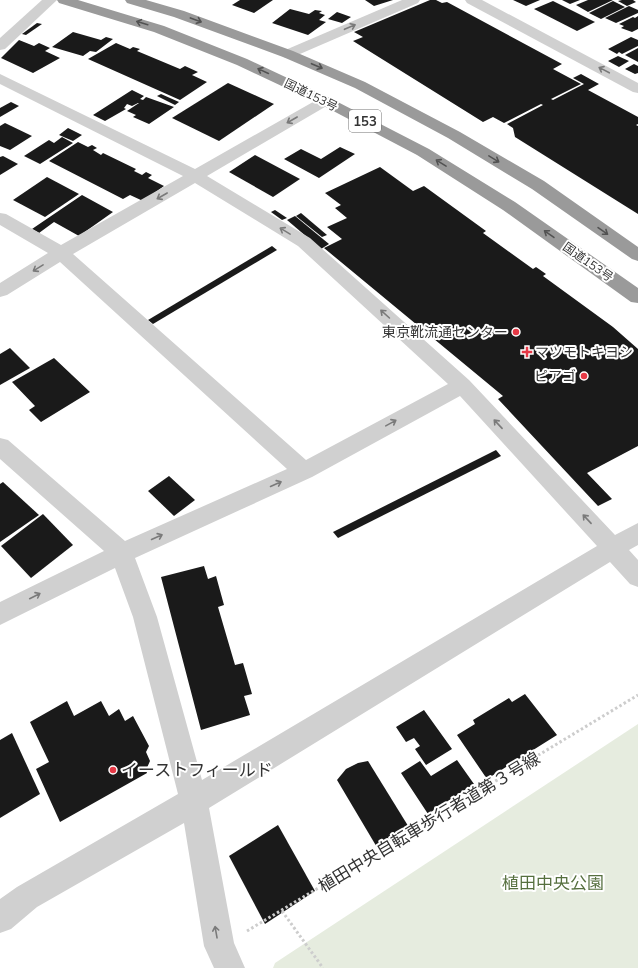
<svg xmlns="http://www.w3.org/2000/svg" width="638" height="968" viewBox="0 0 638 968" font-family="Mulish,'Noto Sans JP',sans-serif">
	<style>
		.green { fill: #e6ecdf }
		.building { fill: #1a1a1a }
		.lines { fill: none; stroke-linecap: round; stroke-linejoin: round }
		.path { stroke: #cdcdcd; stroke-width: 3; stroke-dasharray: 2.5 2.5; stroke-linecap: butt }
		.minor { fill: #d0d0d0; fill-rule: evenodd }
		.highway { fill: #9a9a9a; fill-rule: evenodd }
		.oneway { stroke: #525252 }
		.oneway2 { stroke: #7a7a7a }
		.poi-dot { fill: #e63946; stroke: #fff; stroke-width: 1.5 }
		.labels { text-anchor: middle; stroke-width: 4; stroke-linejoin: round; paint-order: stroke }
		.far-street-label { font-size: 12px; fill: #333; stroke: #fff }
		.shield { fill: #fff; stroke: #707070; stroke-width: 1 }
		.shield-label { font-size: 13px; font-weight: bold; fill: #333 }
		.poi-label { font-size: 14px; fill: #333; stroke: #fff; text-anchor: end }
		.near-poi-label { font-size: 17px; fill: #333; stroke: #fff; text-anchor: start }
		.near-street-label { font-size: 17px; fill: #333; stroke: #fff }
		.near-park-label { font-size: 17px; fill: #56703f; stroke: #fff }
	</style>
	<rect width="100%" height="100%" fill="#fff"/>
	<path class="green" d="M638,724V968H273L275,963Z"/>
	<g class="building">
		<path d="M240,0H273L254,13L232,5Z"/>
		<path d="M365,0H393L374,6Z"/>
		<path d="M430,0H436L442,3L447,2L562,64L553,69L581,84L551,99L553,100L584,84L573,78L581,74L599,84L588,90L638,117V124L636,125L638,126V214L515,137L513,128L507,124L543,105L541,104L504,123L493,117L483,122L353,41L363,37L354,32Z"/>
		<path d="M513,0H540L526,6Z"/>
		<path d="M562,0H580L570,4Z"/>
		<path d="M588,0H613L588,12L576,5Z"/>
		<path d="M622,0H633L636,2L627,6L618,1Z"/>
		<path d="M553,1L595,22L577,31L534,9Z"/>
		<path d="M613,1L625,7L601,19L589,13Z"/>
		<path d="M629,6L638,10V13L616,23L605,18Z"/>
		<path d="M290,9L309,14L315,10L322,11L319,13L325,15L319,20L326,22L308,35L272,23Z"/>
		<path d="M337,12L351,17L342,23L328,19Z"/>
		<path d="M638,16V29L632,32L621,28L624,26L619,24L633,17L635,18Z"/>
		<path d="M37,23L42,24L26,35L22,34Z"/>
		<path d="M73,32L101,40L106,37L113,39L96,52L90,51L83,56L52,47Z"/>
		<path d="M631,37L638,40V46L622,54L619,52L617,54L608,49Z"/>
		<path d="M19,40L34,46L39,43L50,48L45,51L60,58L33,73L1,58Z"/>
		<path d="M116,43L130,49L133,47L140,49L137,51L180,69L185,66L198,72L192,75L207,82L180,100L88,59Z"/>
		<path d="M638,48V62L625,55Z"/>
		<path d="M618,56L629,61L619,67L608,61Z"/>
		<path d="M634,64L638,66V73L635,74L625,69Z"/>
		<path d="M228,83L274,104L219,141L172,118Z"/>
		<path d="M132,90L144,96L140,99L143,100L146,97L174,107L149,124L133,117L136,115L127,111L139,103H138L132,106L127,104L124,108L126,109L105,121L93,115Z"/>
		<path d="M161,94L179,102L175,105L157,96Z"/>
		<path d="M11,102L19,106L0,117V108Z"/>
		<path d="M5,123L32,136L10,150L0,146V126Z"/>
		<path d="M68,128L82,135L73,141L59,135Z"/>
		<path d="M62,137L73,143L40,164L24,156L49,140L54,143Z"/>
		<path d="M78,142L88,147L92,145L97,148L93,150L101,155L103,153L136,169L134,171L142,175L146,172L152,175L148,178L164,186L143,201L130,195L123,199L49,161Z"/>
		<path d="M340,147L355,154L319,178L284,159L301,149L321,159Z"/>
		<path d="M255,155L300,179L273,197L229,172Z"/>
		<path d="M3,156L18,164L0,175V157Z"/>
		<path d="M380,167L413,191L424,186L486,231L483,233L533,269L536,267L546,274L543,276L613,327L638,349V446L587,473L612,499L598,506L498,399L503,396L324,248L342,239L327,227L347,218L335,208L341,205L325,193Z"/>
		<path d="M47,177L79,194L45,217L13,200Z"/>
		<path d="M82,195L113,212L79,236L54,222L39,233L32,229Z"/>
		<path d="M275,210L287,218L282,220L271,212Z"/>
		<path d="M301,213L327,235L322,237L296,216Z"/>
		<path d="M295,216L329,244L321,249L287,220Z"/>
		<path d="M272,246L277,250L153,324L148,320Z"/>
		<path d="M10,348L30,368L0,385V354Z"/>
		<path d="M54,358L90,392L41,422L29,410L35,406L12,382Z"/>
		<path d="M496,450L501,456L338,538L333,532Z"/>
		<path d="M169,476L195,500L174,516L148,491Z"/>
		<path d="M3,482L39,515L0,542V484Z"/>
		<path d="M43,514L73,545L31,578L1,546Z"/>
		<path d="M204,566L208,579L216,576L224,605L218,607L235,665L243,663L252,694L244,696L250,715L201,730L161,577Z"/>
		<path d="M525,694L557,735L487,779L457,735L475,724L473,720L509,698L512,702Z"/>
		<path d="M67,701L74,716L101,701L109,716L119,709L125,721L133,716L149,746L146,752L150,761L146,770L147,773L60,822L36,769L49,762L30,722Z"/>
		<path d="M424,710L452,749L426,765L415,749L420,746L414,738L406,742L396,727Z"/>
		<path d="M12,733L40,794L0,818V740Z"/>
		<path d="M457,760L474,784L428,814L401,773L420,761L431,776Z"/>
		<path d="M368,761L410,829L378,849L337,780L346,769L358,763Z"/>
		<path d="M278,825L315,891L265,924L229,856Z"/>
	</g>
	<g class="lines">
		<g class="path">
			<path d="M282,911L323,968"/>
			<path d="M247,931L638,695"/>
		</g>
		<g class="minor">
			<path d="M42,0H57L5,49L0,50V38Z"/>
			<path d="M402,0H420L418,3L293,57L288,58L283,57L281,54L283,51Z"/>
			<path d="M465,0H482L638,83V93L633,92L467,3Z"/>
			<path d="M0,74L195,169L320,98L325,96L330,98L333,101L330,104L207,176L310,238L469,380L615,535L638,523V545L629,550L638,560V587L630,584L610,562L209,808L234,943L245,968H214L204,946L184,823L37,907L11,929L0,933V899L17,887L178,794L133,617L115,568L0,625V602L104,551L0,459V438L8,440L125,541L287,469L60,262L7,295L0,297V283L48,253L0,225V213L6,214L61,245L183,176L0,84ZM195,183L298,246L448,384L306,460L73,254ZM460,396L597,546L202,780L157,617L135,558L312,477Z"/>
		</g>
		<g class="highway">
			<path d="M57,0H78L164,26L247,59L330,98L429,149L515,202L638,288V303L631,302L503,210L417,155L320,104L237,65L154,32L59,3Z"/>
			<path d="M125,0H146L184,11L293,51L365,82L460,132L544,181L638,247V261L632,259L532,189L448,138L355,88L283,57L174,17L127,3Z"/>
		</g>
	</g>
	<defs><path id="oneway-shaft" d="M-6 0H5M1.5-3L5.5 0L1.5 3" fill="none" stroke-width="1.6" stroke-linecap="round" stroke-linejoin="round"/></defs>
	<g class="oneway">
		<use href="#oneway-shaft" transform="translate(196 20) rotate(20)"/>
		<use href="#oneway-shaft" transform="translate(142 23) rotate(-163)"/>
		<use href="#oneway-shaft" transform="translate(317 66) rotate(23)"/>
		<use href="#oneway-shaft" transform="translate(263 71) rotate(-155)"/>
		<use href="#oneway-shaft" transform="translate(494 159) rotate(31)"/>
		<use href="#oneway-shaft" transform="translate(441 163) rotate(-148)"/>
		<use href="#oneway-shaft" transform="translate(603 231) rotate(35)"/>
		<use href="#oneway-shaft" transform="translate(549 234) rotate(-145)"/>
	</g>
	<g class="oneway2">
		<use href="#oneway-shaft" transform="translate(350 27) rotate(-23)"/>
		<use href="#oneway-shaft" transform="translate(604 70) rotate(-152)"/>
		<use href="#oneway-shaft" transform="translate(292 120) rotate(150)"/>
		<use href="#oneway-shaft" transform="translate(162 196) rotate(150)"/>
		<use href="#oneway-shaft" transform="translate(285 231) rotate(-149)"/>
		<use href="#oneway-shaft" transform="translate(38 268) rotate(148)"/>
		<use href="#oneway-shaft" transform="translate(385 314) rotate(-138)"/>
		<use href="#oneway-shaft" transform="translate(391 423) rotate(-29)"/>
		<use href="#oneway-shaft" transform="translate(498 424) rotate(-133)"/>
		<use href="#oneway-shaft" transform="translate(276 484) rotate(-24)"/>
		<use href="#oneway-shaft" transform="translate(587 519) rotate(-133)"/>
		<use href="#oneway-shaft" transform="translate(157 537) rotate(-24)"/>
		<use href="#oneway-shaft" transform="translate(35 596) rotate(-27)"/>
		<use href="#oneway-shaft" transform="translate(216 932) rotate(-100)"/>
	</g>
	<g class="poi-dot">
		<circle cx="516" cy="332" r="4"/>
		<path d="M525 346h4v4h4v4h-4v4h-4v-4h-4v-4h4z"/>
		<circle cx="584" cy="376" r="4"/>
		<circle cx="113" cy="770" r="4"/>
	</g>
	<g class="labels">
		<g class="far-street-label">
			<text transform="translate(311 95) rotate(26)" y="4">国道153号</text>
			<text transform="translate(588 262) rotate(35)" y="4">国道153号</text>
		</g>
		<rect class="shield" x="349" y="110" width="32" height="22" rx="3"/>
		<g class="shield-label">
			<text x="365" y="126">153</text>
		</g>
		<g class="poi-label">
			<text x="508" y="337">東京靴流通センター</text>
			<text x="535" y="357" text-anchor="start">マツモトキヨシ</text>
			<text x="576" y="381">ピアゴ</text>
		</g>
		<g class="near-poi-label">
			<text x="121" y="776">イーストフィールド</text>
		</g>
		<g class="near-street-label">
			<text transform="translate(429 822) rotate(-31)" y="6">植田中央自転車歩行者道第３号線</text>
		</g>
		<g class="near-park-label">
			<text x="553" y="889">植田中央公園</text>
		</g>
	</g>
</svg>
